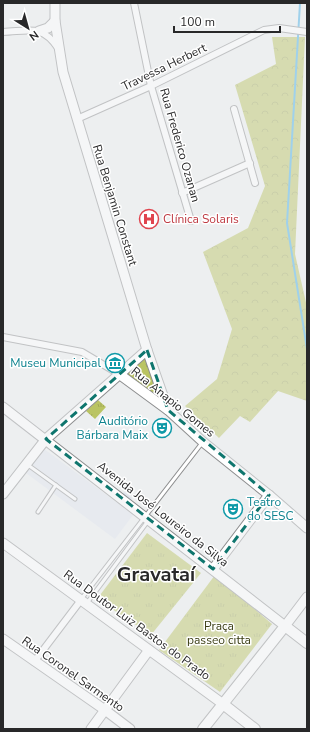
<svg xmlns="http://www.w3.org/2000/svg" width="310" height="732" viewBox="0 0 310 732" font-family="'Nunito Sans',sans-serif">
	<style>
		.built { fill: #e0e5ed }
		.forest { fill: url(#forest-crowns) }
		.park { fill: url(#park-tufts) }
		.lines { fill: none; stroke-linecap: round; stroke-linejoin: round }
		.stream { stroke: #42ade5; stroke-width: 2 }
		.lane-casing { stroke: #8d8e8f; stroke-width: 5 }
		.street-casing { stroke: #8d8e8f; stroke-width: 8 }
		.secondary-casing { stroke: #8d8e8f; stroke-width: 11 }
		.primary-casing { stroke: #8d8e8f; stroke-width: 12 }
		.lane { stroke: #fff; stroke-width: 3 }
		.street { stroke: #fff; stroke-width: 6 }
		.secondary { stroke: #fff; stroke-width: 9 }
		.primary { stroke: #fff; stroke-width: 10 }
		.marked { fill: none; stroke: #0f766e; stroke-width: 3; stroke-dasharray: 8 5; stroke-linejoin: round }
		.labels { text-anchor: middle; stroke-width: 3; stroke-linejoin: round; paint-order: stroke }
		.street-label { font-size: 12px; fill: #282829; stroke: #fff }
		.health-label { font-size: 12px; fill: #be3a42; stroke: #fff; text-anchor: start }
		.culture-label { font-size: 12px; fill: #0d838f; stroke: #fff; text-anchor: end }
		.park-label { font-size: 12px; fill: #3a3d13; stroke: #fff }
		.town-label { font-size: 20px; font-weight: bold; fill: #282829; stroke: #fff }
	</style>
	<defs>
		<pattern id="forest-crowns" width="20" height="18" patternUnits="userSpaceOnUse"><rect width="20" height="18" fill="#bac463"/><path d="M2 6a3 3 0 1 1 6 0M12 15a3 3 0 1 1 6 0" fill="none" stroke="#a0a856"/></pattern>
		<pattern id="park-tufts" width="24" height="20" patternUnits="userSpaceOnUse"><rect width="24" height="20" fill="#bac463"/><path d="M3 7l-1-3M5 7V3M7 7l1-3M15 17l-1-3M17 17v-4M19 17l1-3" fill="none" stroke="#a0a856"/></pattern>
	</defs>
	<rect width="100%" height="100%" fill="#edeff0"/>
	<path class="built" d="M44,449L116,502L124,492L132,498L124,508L133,515L115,539L26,473Z"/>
	<path class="forest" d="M272,37H305L295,254L307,307V401L278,391L250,422L240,416L219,438L185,406L217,379L232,329L203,252L248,228L265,186L235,85L276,64Z"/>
	<g class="park">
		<path d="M146,357L162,402L125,375Z"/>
		<path d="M98,400L106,407L95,419L86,411Z"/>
		<path d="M147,533L201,573L151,635L97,599Z"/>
		<path d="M215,575L272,624L220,692L159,650Z"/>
	</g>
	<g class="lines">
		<path class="stream" d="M300,3L287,223L307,349"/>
		<g class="lane-casing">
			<g id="lane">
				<path d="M28,465L75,499"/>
				<path d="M38,512L56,485"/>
				<path d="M82,598L202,443"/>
				<path d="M87,603L148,521"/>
			</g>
		</g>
		<g class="street-casing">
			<g id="street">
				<path d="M134,3L151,86L191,221"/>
				<path d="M3,32C29,31 42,24 58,48"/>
				<path d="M234,109L255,183"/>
				<path d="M77,119L151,86L264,30L279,28L307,32"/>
				<path d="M182,193L250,163"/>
				<path d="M3,337L82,352L119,374"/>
				<path d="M34,662L81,600"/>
			</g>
		</g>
		<g class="secondary-casing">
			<g id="secondary">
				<path d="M55,3V21L63,72L147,350L168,410"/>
				<path d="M39,31L48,28L55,21"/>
				<path d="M119,374L168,410L203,442L269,495L307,528"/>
				<path d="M3,407L285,626L307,597"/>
				<path d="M3,494L46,439L147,350"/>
				<path d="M3,543L223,704"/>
				<path d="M213,569L269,495"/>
				<path d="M3,639L105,710L130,729"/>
				<path d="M91,729L149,650"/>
			</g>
		</g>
		<g class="primary-casing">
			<g id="primary">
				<path d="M223,704L255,729"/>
				<path d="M203,729L285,626L307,643"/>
			</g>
		</g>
		<use href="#lane" class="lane"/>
		<use href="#street" class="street"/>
		<use href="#secondary" class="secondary"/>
		<use href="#primary" class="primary"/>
	</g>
	<path d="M0 0H310V732H0ZM147,350L168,410L269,495L213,569L46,439Z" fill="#edeff0" fill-opacity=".55" fill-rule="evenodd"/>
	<path class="marked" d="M147,350L168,410L269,495L213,569L46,439Z"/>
	<defs>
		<g id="hospital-ring" transform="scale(1)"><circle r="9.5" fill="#fff" stroke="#e0444e" stroke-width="1.5"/><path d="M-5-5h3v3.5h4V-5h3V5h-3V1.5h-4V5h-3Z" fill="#e0444e"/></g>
		<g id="museum-ring" transform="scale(1)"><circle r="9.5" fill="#fff" stroke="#0f9aa8" stroke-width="1.5"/><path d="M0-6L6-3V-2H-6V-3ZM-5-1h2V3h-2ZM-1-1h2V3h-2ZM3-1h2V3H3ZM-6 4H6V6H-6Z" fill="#0f9aa8"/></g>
		<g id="theatre-ring" transform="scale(1)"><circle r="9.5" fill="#fff" stroke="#0f9aa8" stroke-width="1.5"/><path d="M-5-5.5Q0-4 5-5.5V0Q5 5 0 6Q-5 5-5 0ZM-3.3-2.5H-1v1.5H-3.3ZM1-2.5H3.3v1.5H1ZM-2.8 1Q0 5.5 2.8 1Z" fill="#0f9aa8"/></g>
	</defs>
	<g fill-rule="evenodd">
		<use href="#hospital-ring" x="149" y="219"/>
		<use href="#museum-ring" x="115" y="363"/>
		<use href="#theatre-ring" x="162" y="428"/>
		<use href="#theatre-ring" x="233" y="509"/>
	</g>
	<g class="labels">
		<g class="street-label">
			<text transform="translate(164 67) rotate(-26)" y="4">Travessa Herbert</text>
			<text transform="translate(180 145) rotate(74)" y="4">Rua Frederico Ozanan</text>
			<text transform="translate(115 205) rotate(73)" y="4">Rua Benjamin Constant</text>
			<text transform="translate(173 402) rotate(39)" y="4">Rua Anapio Gomes</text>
			<text transform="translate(163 514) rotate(38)" y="4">Avenida José Loureiro da Silva</text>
			<text transform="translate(137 625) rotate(36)" y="4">Rua Doutor Luiz Bastos do Prado</text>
			<text transform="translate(73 674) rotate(35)" y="4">Rua Coronel Sarmento</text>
		</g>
		<g class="health-label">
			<text x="163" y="223">Clínica Solaris</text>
		</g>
		<g class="culture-label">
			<text x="101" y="367">Museu Municipal</text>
			<text x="148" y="425">Auditório<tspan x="148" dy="14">Bárbara Maix</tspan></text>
			<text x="247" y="506" text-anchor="start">Teatro<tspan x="247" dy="14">do SESC</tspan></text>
		</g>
		<g class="park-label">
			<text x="219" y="630">Praça<tspan x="219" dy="14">passeo citta</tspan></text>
		</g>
		<g class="town-label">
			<text x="156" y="581">Gravataí</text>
		</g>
	</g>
	<rect width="310" height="732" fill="none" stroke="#282829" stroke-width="8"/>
	<g transform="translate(28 28) rotate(143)" stroke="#ffffff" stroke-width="3" paint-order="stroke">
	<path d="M0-3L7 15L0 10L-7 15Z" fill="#282829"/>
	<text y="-6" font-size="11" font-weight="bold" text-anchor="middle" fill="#282829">N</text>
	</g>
	<path d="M174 26v6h106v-6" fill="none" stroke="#282829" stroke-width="2"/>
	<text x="180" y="26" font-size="12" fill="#282829" stroke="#ffffff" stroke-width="3" paint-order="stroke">100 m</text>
</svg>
